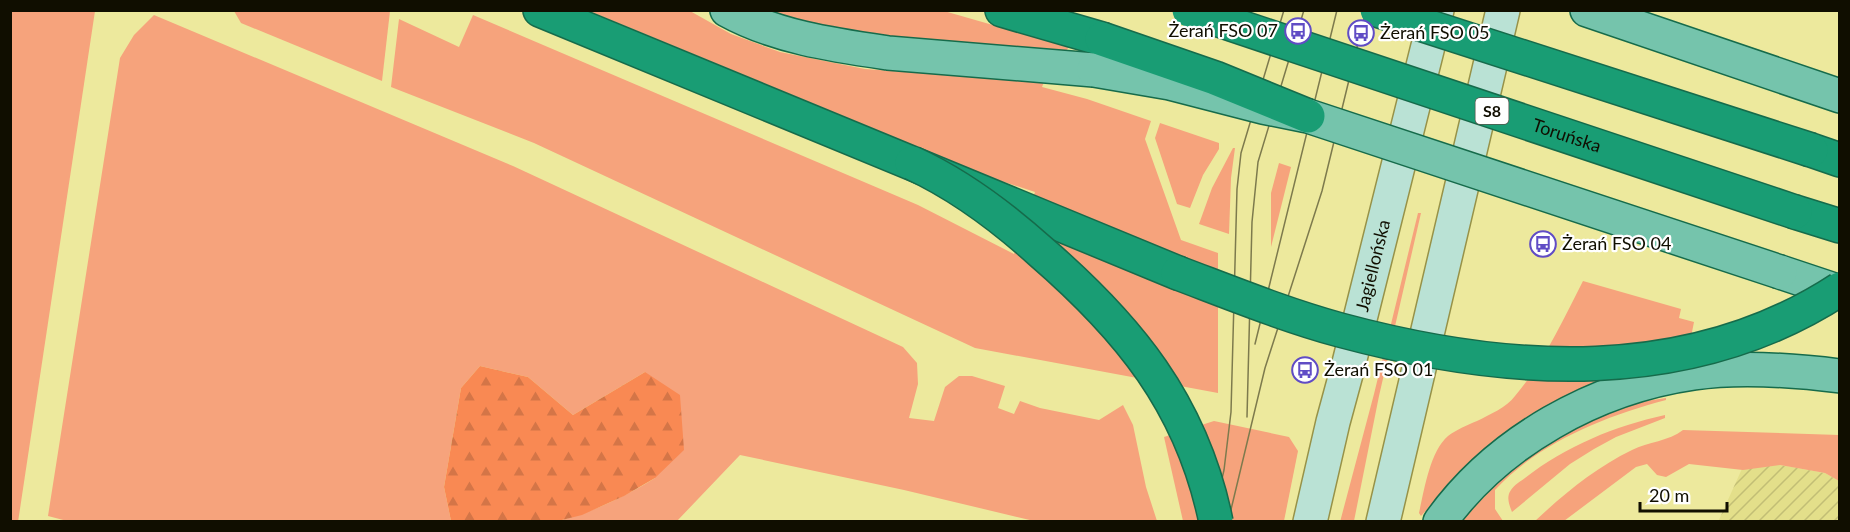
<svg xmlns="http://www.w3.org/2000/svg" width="1850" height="532" viewBox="0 0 1850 532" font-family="Lato,sans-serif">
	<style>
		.industrial { fill: url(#industrial-furrows) }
		.green { fill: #f6a37c }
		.forest { fill: url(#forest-firs) }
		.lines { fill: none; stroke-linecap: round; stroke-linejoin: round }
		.secondary-casing { stroke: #979248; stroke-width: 36 }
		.primary-casing { stroke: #166b4b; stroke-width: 36 }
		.highway-casing { stroke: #166b4b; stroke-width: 36 }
		.secondary { stroke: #bae2d5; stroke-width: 33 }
		.primary { stroke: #75c4ac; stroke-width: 33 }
		.highway { stroke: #199d74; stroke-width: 33 }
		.tram { stroke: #7d7a4d; stroke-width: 1.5 }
		.primary-bridge-casing { stroke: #166b4b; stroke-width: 36; stroke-linecap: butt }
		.highway-bridge-casing { stroke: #166b4b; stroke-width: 36; stroke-linecap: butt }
		.primary-bridge { stroke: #75c4ac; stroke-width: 33 }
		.highway-bridge { stroke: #199d74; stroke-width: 33 }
		.labels { text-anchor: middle; stroke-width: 4.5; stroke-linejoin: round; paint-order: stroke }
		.shield { fill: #fff; stroke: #58564c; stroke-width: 1.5 }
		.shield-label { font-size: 16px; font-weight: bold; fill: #100e00 }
		.poi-label { font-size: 18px; fill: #100e00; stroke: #fff; text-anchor: start }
		.street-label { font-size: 18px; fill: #100e00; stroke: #fff }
	</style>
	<defs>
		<pattern id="industrial-furrows" width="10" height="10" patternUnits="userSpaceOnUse" patternTransform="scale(1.5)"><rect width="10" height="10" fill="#e3df8a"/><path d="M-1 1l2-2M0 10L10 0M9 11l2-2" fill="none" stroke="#c2be75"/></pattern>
		<pattern id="forest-firs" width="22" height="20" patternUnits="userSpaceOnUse" patternTransform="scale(1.5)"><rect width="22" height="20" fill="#f98953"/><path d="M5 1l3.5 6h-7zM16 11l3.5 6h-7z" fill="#d47547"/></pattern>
	</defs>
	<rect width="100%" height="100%" fill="#ede99d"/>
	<path class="industrial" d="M1745,462L1780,465L1825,473L1839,481V521L1718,522Z"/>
	<g class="green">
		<path d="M10,11H95L18,522L10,521Z"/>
		<path d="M234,11H390L382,81L241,23Z"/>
		<path d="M589,11H690L731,34L780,52L865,69L1044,82L1042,87L1087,99L1151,121L1145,139L1181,240L1218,253V393L975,348L534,143L391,87L399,19L459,47L473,15L918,205L1014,254L1035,192L998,180Z"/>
		<path d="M765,11H944L1069,47L1066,51L847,33L773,15Z"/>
		<path d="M154,15L513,166L903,347L917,363L918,384L909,418L934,421L945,387L959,376H972L1005,386L998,408L1014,414L1020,401L1040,408L1099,420L1123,405L1133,425L1146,487L1157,521H1034L904,490L740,455L677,521H558C593,512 624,497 655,478L645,372L573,415L528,377L480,366L461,388L444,487L451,521L71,522L48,516L120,58L134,35Z"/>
		<path d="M1160,123L1219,143V149L1203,175L1190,208L1177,204L1155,138Z"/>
		<path d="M1233,148H1235L1231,178L1229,234L1199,224L1212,188Z"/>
		<path d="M1279,163L1291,167L1271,247V193Z"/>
		<path d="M1418,213H1421L1379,396L1354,521L1340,522L1374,394Z"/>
		<path d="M1583,281L1681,309L1679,318L1694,322L1691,337L1560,400L1531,416L1471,461L1421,516L1419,513C1424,491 1430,451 1448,436C1456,430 1467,425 1477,421C1489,415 1507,407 1515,396C1544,362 1563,320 1583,281Z"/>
		<path d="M1666,398V400C1603,417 1540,442 1495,490V509L1503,521L1460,522L1513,467L1576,426L1639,402Z"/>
		<path d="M1665,415V418L1616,437L1594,449L1570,464L1512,512C1509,504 1506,497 1511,490C1514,485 1521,481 1525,478C1566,446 1615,426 1665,415Z"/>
		<path d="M1214,421L1289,437L1298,451L1284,521H1183L1164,437Z"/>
		<path d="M1683,430L1839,435V481L1825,473L1780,465L1743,470L1689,464L1666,477L1657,475L1647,464L1636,467L1564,521H1535C1565,493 1595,468 1632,450C1648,442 1669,441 1683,430Z"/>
	</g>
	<path class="forest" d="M480,366L528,377L573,415L645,372L680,395L684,450L655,478L624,496L582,515L558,521H451L444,487L461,388Z"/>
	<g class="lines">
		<g class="secondary-casing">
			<g id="secondary">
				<path id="s1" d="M1310,522L1333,422L1349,363L1437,10"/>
				<path d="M1383,522L1503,10"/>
			</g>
		</g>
		<g class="primary-casing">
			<g id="primary">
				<path d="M727,10C776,37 833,45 888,53L1094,70"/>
				<path d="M1587,10L1840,96"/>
				<path d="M1780,272L1840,292"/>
				<path d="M1440,522C1498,441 1596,387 1694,373C1741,366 1792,370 1840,376"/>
			</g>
		</g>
		<g class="highway-casing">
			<g id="highway">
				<path d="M540,10L1178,273"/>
				<path d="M1002,10L1102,39"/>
				<path d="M1811,150L1840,160"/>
				<path d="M1795,212L1840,226"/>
			</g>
		</g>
		<use href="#secondary" class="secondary"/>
		<use href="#primary" class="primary"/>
		<use href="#highway" class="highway"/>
		<g class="tram">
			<path d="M1255,344L1337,10"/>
			<path d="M1247,417L1252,222L1258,162L1304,10"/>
			<path d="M1212,522L1224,470L1231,412L1237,189L1241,153L1284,10"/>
			<path d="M1228,522L1265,368L1322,191L1366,10"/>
		</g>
		<g class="primary-bridge-casing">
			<path id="primary-bridge" d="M1094,70L1170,83L1263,107L1308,116L1780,272"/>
		</g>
		<g class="highway-bridge-casing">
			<g id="highway-bridge">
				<path id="s2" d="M1189,10L1795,212"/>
				<path d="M1377,10L1811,150"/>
				<path d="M1102,39L1215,78L1308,116"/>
				<path d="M912,163C960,185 1001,216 1040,251C1128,327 1192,404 1216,522"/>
				<path d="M1178,273C1231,293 1285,315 1340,330C1507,375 1689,388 1840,289"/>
			</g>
		</g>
		<use href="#primary-bridge" class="primary-bridge"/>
		<use href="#highway-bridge" class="highway-bridge"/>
	</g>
	<defs>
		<g id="bus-ring" transform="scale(1.35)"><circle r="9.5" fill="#fff" stroke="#604cc5" stroke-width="1.5"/><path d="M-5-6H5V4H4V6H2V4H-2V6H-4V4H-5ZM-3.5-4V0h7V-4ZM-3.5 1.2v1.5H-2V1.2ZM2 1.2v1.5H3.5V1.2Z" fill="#604cc5"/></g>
	</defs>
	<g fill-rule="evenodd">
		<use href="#bus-ring" x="1298" y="31"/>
		<use href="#bus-ring" x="1361" y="33"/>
		<use href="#bus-ring" x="1543" y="244"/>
		<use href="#bus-ring" x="1305" y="370"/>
	</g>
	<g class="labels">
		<rect class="shield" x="1475.5" y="98" width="33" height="26" rx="4.5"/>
		<g class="shield-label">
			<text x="1492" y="117">S8</text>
		</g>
		<g class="poi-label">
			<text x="1278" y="37" text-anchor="end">Żerań FSO 07</text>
			<text x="1380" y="39">Żerań FSO 05</text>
			<text x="1562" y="250">Żerań FSO 04</text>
			<text x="1324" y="376">Żerań FSO 01</text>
		</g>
		<g class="street-label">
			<text dy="6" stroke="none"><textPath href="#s2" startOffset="398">Toruńska</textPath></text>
			<text dy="6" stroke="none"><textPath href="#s1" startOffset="264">Jagiellońska</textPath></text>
		</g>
	</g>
	<rect width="1850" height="532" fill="none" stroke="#100e00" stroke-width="24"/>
	<path d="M1640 502v9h87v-9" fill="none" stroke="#100e00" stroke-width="3"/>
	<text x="1649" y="502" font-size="18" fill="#100e00" stroke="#ffffff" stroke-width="4.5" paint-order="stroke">20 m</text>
</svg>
